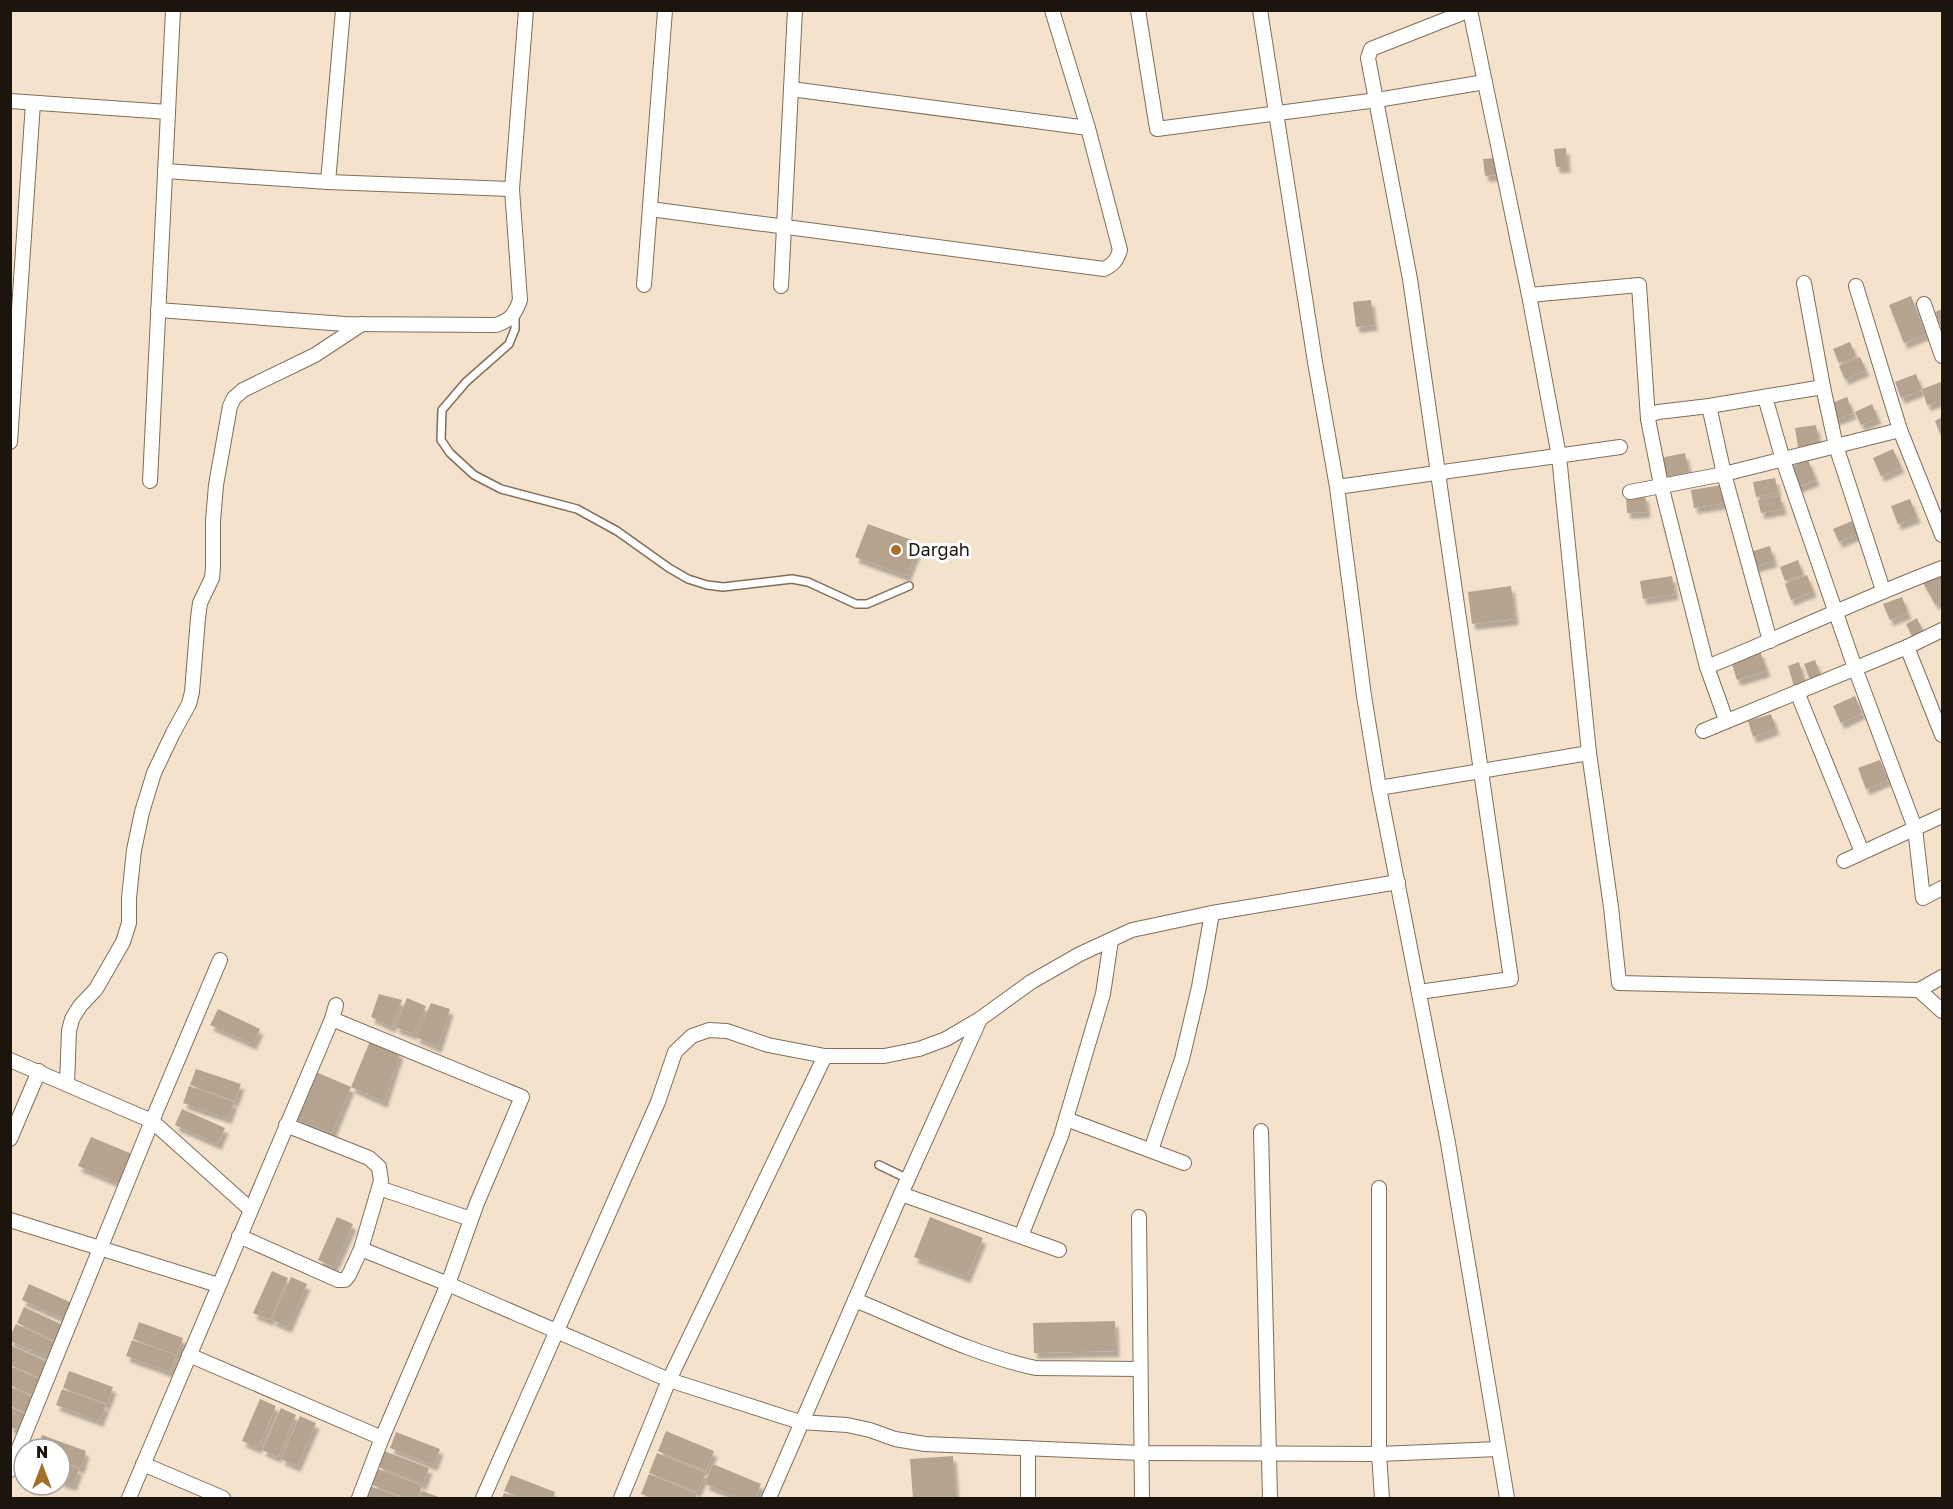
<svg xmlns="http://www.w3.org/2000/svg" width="1953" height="1509" viewBox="0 0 1953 1509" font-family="'Golos Text',sans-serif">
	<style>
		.building { fill: #b5a38f; filter: url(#shadow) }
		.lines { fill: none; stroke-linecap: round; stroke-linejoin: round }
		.lane-casing { stroke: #7e6e5b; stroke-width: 10 }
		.street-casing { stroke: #7e6e5b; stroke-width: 16 }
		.lane { stroke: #fff; stroke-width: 7 }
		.street { stroke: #fff; stroke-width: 14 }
		.poi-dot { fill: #a57029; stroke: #fff; stroke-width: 2 }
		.labels { text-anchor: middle; stroke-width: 6; stroke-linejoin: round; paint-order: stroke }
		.poi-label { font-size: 18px; fill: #1b150e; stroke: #fff; text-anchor: start }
	</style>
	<defs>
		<filter id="shadow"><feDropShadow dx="3.5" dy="6" stdDeviation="1.5" flood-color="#0004"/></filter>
	</defs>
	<rect width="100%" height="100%" fill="#f5e2cd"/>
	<g class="building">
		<path d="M1566,148L1567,167H1556L1554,149Z"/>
		<path d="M1495,158L1497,175L1485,176L1483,159Z"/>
		<path d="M1911,296L1926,334L1904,343L1889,305Z"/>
		<path d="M1371,300L1374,325L1356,327L1353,302Z"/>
		<path d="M1942,309V330L1935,312Z"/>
		<path d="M1850,342L1856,356L1839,363L1833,349Z"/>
		<path d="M1860,357L1866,370L1845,379L1839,366Z"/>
		<path d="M1916,374L1922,390L1901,398L1895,382Z"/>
		<path d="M1941,382L1942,400L1927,405L1922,389Z"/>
		<path d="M1847,397L1853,413L1835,420L1829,404Z"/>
		<path d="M1872,404L1878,418L1861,425L1855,412Z"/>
		<path d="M1942,417V438L1935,421Z"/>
		<path d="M1816,425L1819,443L1798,447L1795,428Z"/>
		<path d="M1893,449L1901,467L1881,476L1873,458Z"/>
		<path d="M1685,453L1689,472L1665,477L1660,458Z"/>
		<path d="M1808,460L1816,480L1795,488L1787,468Z"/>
		<path d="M1775,478L1778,492L1756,497L1753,482Z"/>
		<path d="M1722,485L1725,503L1694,508L1691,490Z"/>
		<path d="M1645,495L1647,512L1627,513L1626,497Z"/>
		<path d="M1780,496L1783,509L1761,513L1758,500Z"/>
		<path d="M1910,499L1917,517L1898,524L1891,506Z"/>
		<path d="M1852,521L1858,534L1839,542L1833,529Z"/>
		<path d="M868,524L920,543L907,576L855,557Z"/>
		<path d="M1770,546L1774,561L1754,567L1750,552Z"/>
		<path d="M1798,560L1803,575L1785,581L1780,567Z"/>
		<path d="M1942,570V600L1935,604L1922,581Z"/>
		<path d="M1807,575L1813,591L1791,600L1785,584Z"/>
		<path d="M1672,576L1675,594L1643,599L1640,581Z"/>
		<path d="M1511,586L1515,619L1472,624L1468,592Z"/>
		<path d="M1902,597L1908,613L1890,620L1883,604Z"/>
		<path d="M1917,618L1924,633L1913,638L1906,624Z"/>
		<path d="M1760,651L1767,671L1737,680L1731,661Z"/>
		<path d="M1815,660L1821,676L1810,680L1804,664Z"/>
		<path d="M1799,662L1805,683L1794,686L1788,666Z"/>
		<path d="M1855,696L1862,713L1841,723L1833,706Z"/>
		<path d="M1771,714L1776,729L1753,737L1748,721Z"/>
		<path d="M1880,760L1888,780L1866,789L1858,768Z"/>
		<path d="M379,994L402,1000L392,1027L371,1017Z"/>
		<path d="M407,998L426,1006L414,1034L395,1027Z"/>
		<path d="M431,1003L450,1009L438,1047L416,1037Z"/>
		<path d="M218,1009L260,1029L253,1044L210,1025Z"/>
		<path d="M370,1041L400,1052L384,1102L351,1087Z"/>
		<path d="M196,1069L241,1084L235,1101L190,1085Z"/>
		<path d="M316,1072L351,1087L332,1133L296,1120Z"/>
		<path d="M189,1086L234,1102L228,1118L183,1103Z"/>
		<path d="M182,1109L225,1128L218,1144L175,1125Z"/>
		<path d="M91,1137L132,1154L119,1183L78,1166Z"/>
		<path d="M337,1217L353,1224L334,1267L318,1260Z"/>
		<path d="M930,1217L983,1238L967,1277L914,1257Z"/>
		<path d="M272,1271L288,1278L270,1320L253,1313Z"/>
		<path d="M291,1277L307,1284L288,1327L272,1320Z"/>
		<path d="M29,1284L72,1303L65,1319L22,1300Z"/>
		<path d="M24,1307L67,1327L60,1343L17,1323Z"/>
		<path d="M1115,1321L1116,1351L1034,1353L1033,1323Z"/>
		<path d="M139,1322L183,1338L177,1355L133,1339Z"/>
		<path d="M16,1324L58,1344L51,1359L10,1341V1336Z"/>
		<path d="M132,1340L176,1355L170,1372L126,1356Z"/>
		<path d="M10,1345L50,1363L42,1379L10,1365Z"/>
		<path d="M10,1366L41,1380L34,1396L10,1385Z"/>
		<path d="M69,1371L113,1387L107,1404L63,1388Z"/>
		<path d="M10,1387L33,1397L31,1415L10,1406Z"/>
		<path d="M62,1389L106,1405L100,1421L56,1405Z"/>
		<path d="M260,1399L276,1406L258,1448L242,1441Z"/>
		<path d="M10,1407L30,1416L23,1432L10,1427Z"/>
		<path d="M281,1408L296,1415L278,1457L262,1450Z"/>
		<path d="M300,1416L316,1423L297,1466L281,1459Z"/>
		<path d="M666,1431L714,1451L706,1471L658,1451Z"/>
		<path d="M396,1432L440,1449L434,1465L390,1448Z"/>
		<path d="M42,1435L86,1451L81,1468L60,1460V1449H37Z"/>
		<path d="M384,1451L429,1468L423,1484L378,1467Z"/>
		<path d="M657,1453L706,1473L697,1492L649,1473Z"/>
		<path d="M953,1456L956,1498H913L910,1459Z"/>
		<path d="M60,1462L79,1469L73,1485L60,1481Z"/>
		<path d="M713,1464L761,1484L755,1498H740L705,1484Z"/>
		<path d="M378,1469L422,1486L417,1498H407L372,1485Z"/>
		<path d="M649,1474L697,1494L695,1498H652L641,1494Z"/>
		<path d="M511,1475L555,1492L553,1498H524L504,1491Z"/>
		<path d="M370,1486L402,1498H365Z"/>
		<path d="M422,1491L441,1498H420Z"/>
		<path d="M504,1493L519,1498H502Z"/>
	</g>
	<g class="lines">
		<g class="lane-casing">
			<g id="lane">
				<path d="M515,314V329L509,344L466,382L442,410L441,440L450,453L474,475L501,489L577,509L617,531L669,568L688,579L707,585L723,587L792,579L808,582L856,604H867L909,586"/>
				<path d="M879,1165L908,1179"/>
			</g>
		</g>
		<g class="street-casing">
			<g id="street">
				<path d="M1138,10L1157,129L1377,100L1485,82"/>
				<path d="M1260,10L1315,362L1337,487L1364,696L1379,788L1448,1143L1507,1498"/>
				<path d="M791,89L1088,128"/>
				<path d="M10,101L168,112"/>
				<path d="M165,171L328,182L512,189"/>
				<path d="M328,182L343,10"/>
				<path d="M650,209L1104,269C1113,265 1117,260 1120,250L1088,128L1052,10"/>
				<path d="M1804,283L1823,387L1836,446L1883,590"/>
				<path d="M644,285L665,10"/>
				<path d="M781,286L795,10"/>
				<path d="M1856,286L1900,430L1942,535"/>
				<path d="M1529,295L1639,285L1648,419"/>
				<path d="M1924,304L1942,356"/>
				<path d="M158,310L345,324L496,325C511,320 515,314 520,300L512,189L526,10"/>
				<path d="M1765,397L1783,460L1855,668L1915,828L1923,898L1942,888"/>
				<path d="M1709,406L1724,474L1770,641"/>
				<path d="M10,442L33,103"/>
				<path d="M150,481L173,10"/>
				<path d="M1337,487L1620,447"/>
				<path d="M1630,492L1724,474L1900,430"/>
				<path d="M1907,647L1942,735"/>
				<path d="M1707,667C1786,635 1863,598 1942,568"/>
				<path d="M1797,692L1862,852"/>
				<path d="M1726,720L1707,667L1661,485L1648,419L1650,415L1658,412L1709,406L1823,387"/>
				<path d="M1703,731L1907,647L1942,630"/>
				<path d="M1589,753L1611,907L1619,983L1919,990L1942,1011"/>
				<path d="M1379,788L1589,753L1559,456L1529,295L1470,10"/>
				<path d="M1844,861L1942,816"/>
				<path d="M1919,990L1942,977"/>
				<path d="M1419,992L1511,979L1410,279L1368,58L1371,49L1470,10"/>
				<path d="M332,1019L522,1097L477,1203L448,1284L382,1438L359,1498"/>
				<path d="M10,1060L152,1121L250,1209"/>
				<path d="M67,1084L69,1031L72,1019L80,1006L96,989L123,942L129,923V898L134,850L142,812L154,773L173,733L189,704L192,692L198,618L200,603L212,578L213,567V521L216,485L230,406L234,398L243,390L315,355L362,324"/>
				<path d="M1066,1119L1184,1163"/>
				<path d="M286,1125L369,1158L379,1167L381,1181L361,1249"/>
				<path d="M1261,1131L1270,1498"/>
				<path d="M10,1139L39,1071"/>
				<path d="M1151,1150L1182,1059L1199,987L1212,913"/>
				<path d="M379,1188L471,1219"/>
				<path d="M1379,1188V1454L1382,1498"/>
				<path d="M901,1194L1059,1250"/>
				<path d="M1139,1217L1142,1498"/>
				<path d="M10,1220L218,1285"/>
				<path d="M239,1236L338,1280H345L349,1275L361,1249L448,1284L669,1380L800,1422L847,1425L870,1430L895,1439L925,1444L1141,1453L1379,1454L1498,1449"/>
				<path d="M1021,1236L1061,1136L1103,994L1111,940"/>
				<path d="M855,1300C914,1324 974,1355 1036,1368L1140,1369"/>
				<path d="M189,1355L382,1438"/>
				<path d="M1028,1448V1498"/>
				<path d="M143,1464L223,1498"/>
				<path d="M10,1470L152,1121L220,960"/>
				<path d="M129,1498L332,1019L336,1005"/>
				<path d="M483,1498L658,1102L675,1052L692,1036L709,1030L727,1031L768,1045L825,1056H884L919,1049L946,1039L980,1019L1031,982L1080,954L1132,930L1212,913L1398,882"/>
				<path d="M621,1498L669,1380L825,1056"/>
				<path d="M769,1498L901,1194L980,1019"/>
			</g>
		</g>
		<use href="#lane" class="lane"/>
		<use href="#street" class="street"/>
	</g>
	<circle class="poi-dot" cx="896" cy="550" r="6"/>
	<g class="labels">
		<g class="poi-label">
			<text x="908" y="556">Dargah</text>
		</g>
	</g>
	<rect width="1953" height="1509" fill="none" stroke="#1b150e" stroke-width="24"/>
	<g transform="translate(42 1467)"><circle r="28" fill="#ffffff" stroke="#a4a19f" stroke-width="1.5"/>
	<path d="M0-4.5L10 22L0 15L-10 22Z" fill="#a57029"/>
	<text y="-9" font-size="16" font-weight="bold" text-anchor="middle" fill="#1b150e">N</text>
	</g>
</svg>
